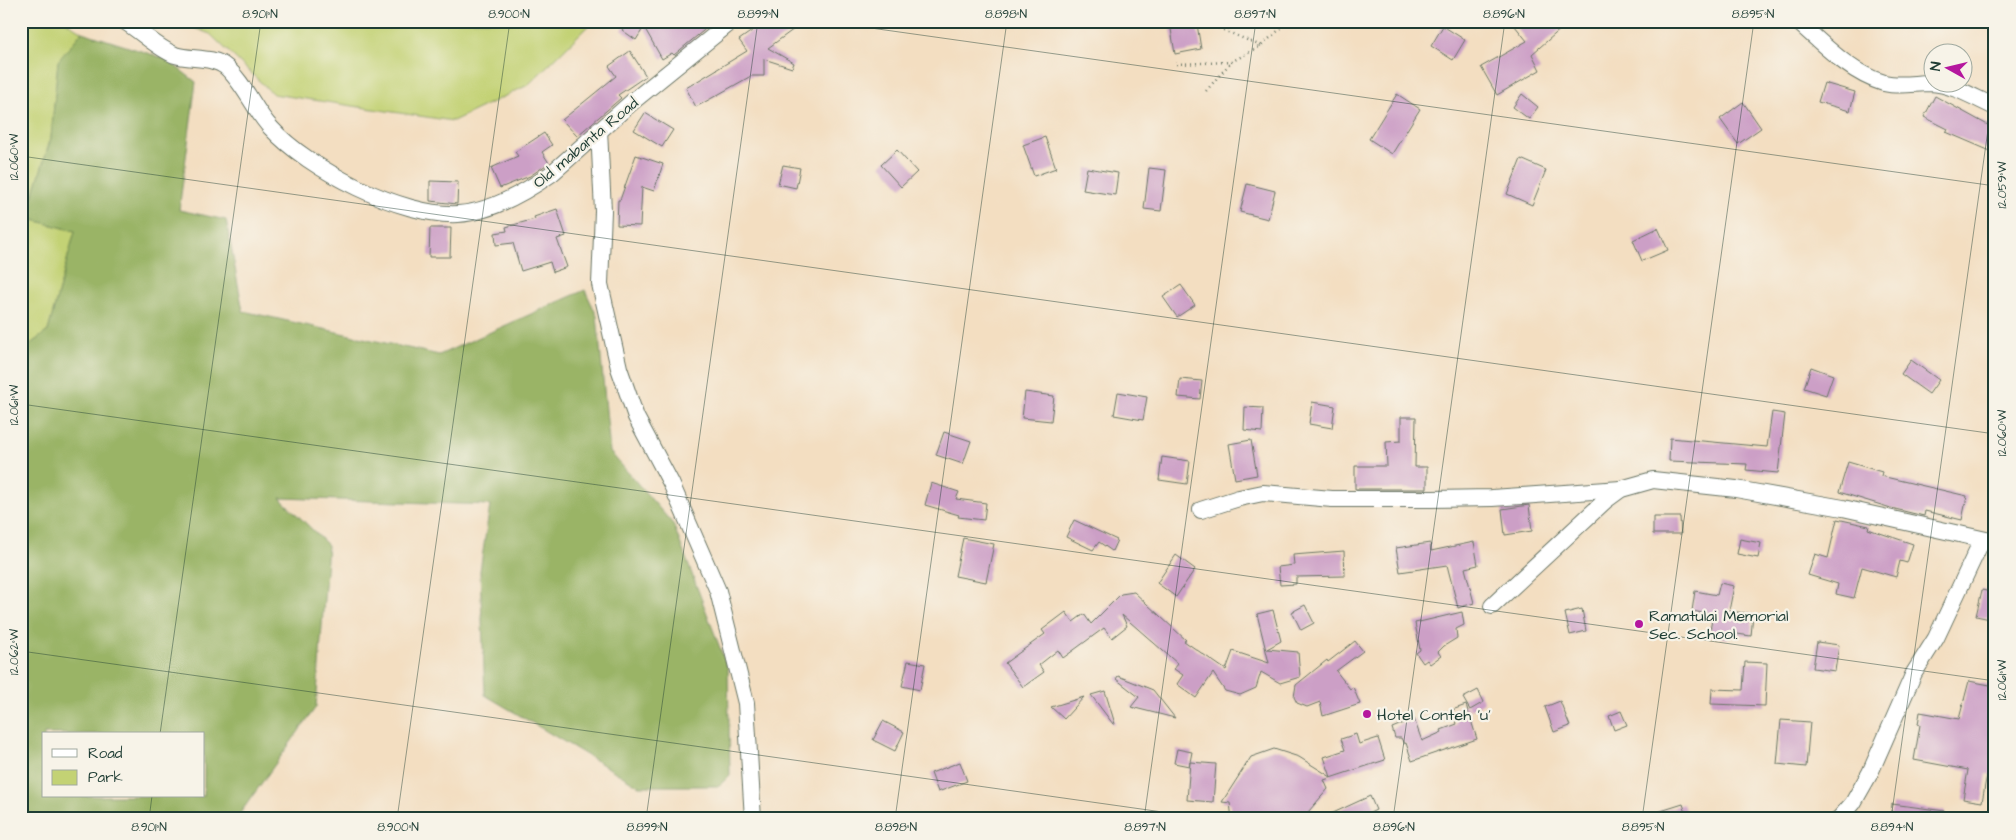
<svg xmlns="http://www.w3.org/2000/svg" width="2016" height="840" viewBox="0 0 2016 840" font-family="'Architects Daughter',sans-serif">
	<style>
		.green { fill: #c3d274; stroke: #718854 }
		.forest { fill: #9ab466; stroke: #5c784d; fill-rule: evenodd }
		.building { fill: #cc9fc6 }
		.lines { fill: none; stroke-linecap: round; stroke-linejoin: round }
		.minor-casing { stroke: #697565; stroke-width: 18 }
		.path { stroke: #697565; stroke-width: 2.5; stroke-dasharray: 1 4; stroke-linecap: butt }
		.minor { stroke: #fff; stroke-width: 16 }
		.ticks { fill: none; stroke: #1f3d34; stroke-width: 1; stroke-opacity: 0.45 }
		.poi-dot { fill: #b5179e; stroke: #f7f3e8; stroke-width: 2 }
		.labels { text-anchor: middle; stroke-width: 4.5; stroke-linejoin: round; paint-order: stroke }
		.street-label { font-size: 16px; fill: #1f3d34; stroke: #f7f3e8 }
		.poi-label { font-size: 16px; fill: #1f3d34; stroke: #f7f3e8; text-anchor: start }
		.neatline { fill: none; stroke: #1f3d34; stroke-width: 2 }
		.ticks-label { font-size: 12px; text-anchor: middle; fill: #1f3d34 }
	</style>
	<rect width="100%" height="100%" fill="#f7f3e8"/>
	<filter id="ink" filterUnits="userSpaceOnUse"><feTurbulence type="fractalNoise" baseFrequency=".02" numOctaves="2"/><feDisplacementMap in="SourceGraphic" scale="10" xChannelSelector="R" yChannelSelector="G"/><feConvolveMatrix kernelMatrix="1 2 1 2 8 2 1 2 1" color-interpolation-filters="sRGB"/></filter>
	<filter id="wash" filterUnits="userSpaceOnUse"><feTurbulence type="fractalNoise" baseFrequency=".0096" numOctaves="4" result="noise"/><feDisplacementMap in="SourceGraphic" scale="20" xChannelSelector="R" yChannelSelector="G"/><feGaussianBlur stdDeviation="1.12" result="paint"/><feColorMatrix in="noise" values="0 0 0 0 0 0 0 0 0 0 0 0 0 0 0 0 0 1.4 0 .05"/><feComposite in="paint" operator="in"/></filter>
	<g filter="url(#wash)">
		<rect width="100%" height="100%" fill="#f3dec1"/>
		<g class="green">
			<path d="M21,21H65L82,32L58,62L51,138L26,218L75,231L48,331L21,351Z"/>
			<path d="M176,21H593L528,85L453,121L273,94L210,34Z"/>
		</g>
		<path class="forest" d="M82,32L166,59L196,82L179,210L226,220L243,311L439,355L585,290L597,316L610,452L673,524L728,669L730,775L719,786H639L485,695L480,571L490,505L280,498L328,545L316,707L236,819H21V351L48,331L75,231L26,218L51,138L58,61ZM44,734H204V796H44Z"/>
		<g id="blocks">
			<g class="building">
				<path d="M628,21H715L674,55L672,53L662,59L644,27L636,40L622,30Z"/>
				<path d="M766,21H805L768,48L794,63L792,68L764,59V76H751L696,107L686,88L747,51L739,40Z"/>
				<path d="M1511,21H1570L1532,54L1540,70L1497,95L1481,67L1527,41Z"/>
				<path d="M1197,24L1201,49L1175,54L1171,29Z"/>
				<path d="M1443,26L1465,40L1453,60L1431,46Z"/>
				<path d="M630,51L646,76L618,95L621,98L577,136L562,120L616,76L609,66Z"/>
				<path d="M1824,83L1855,92L1850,111L1818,102Z"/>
				<path d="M1397,94L1420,109L1392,154L1369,139Z"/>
				<path d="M1522,94L1538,107L1529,119L1513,107Z"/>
				<path d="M1935,96L1995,129V153L1946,132L1948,129L1924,117Z"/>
				<path d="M1743,102L1761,128L1738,144L1720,119Z"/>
				<path d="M645,113L673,130L662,147L634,130Z"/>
				<path d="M544,133L552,145L542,152L549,163L530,176L500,188L491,168L518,156L515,152Z"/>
				<path d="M1045,137L1056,168L1034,176L1023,145Z"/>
				<path d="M897,150L917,172L901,187L881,165Z"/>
				<path d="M636,155L663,164L654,191L642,187L640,226L617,225L618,200H620Z"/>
				<path d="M1521,159L1546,170L1532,205L1507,194Z"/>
				<path d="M783,165L800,168L796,188L778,184Z"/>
				<path d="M1087,168L1118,173L1115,195L1083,190Z"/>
				<path d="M1149,168L1166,170L1161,211L1144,209Z"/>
				<path d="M430,181L458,182L457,204L430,201Z"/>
				<path d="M1247,184L1275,191L1268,219L1240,212Z"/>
				<path d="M557,209L566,236L557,239L567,267L553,272L550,262L521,271L513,243L496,245L495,233L507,231L506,227L535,219L534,217Z"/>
				<path d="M430,228H451L450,257H429Z"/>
				<path d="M1658,228L1668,250L1642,261L1633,240Z"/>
				<path d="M1181,285L1195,305L1177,317L1163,297Z"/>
				<path d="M1911,360L1939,380L1929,394L1901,374Z"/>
				<path d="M1811,367L1833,375L1826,395L1804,388Z"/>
				<path d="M1180,379L1202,381L1200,399L1178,397Z"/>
				<path d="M1025,392L1054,396L1051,421L1022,418Z"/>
				<path d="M1118,392L1147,397L1143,420L1114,415Z"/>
				<path d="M1312,402L1335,406L1332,428L1309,424Z"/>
				<path d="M1245,407L1263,408L1262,432L1244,430Z"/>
				<path d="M1772,412L1785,414L1778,473L1746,470L1747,464L1669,461L1670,438L1767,447Z"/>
				<path d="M1401,417H1416L1415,467H1427V489H1355V466H1387L1386,442L1401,441Z"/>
				<path d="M944,432L971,441L963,464L936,455Z"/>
				<path d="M1251,440L1257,475L1235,479L1229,444Z"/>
				<path d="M1162,457L1190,461L1187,484L1159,480Z"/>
				<path d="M1848,462L1882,472L1881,476L1967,496L1962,520L1925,511L1924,516L1891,508L1839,492Z"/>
				<path d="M931,483L959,492L956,499L986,503L984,520L958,517L959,515L925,505Z"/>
				<path d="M1529,505L1532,531L1505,535L1502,509Z"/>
				<path d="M1653,517H1680L1681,534H1653Z"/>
				<path d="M1837,519L1869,526L1868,529L1913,544L1907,563L1900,561L1896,577L1862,567L1854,598L1836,594L1838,584L1808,575L1815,554L1828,558Z"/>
				<path d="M1074,520L1117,540L1112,551L1099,542L1093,550L1066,537Z"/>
				<path d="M963,538L994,544L986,582L955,576Z"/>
				<path d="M1740,539L1761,543L1758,558L1737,554Z"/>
				<path d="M1474,542L1478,565L1465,568L1474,603L1458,608L1447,565L1400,572L1396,548L1430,543L1431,551Z"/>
				<path d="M1344,551L1345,576L1296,577V584L1280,585L1278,567L1294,565L1293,555Z"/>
				<path d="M1176,555L1195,569L1176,597L1157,583Z"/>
				<path d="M1720,583L1734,586L1729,611L1753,614L1751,636L1730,633L1729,639L1709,635L1713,615L1692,611L1695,591L1717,595Z"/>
				<path d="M1982,590L1995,593V620L1976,616Z"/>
				<path d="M1134,592L1186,640L1184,641L1226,670L1233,651L1269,663L1257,614L1273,610L1281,641L1267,649L1298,652L1300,677L1280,683L1261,672L1256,688L1240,695L1225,691L1213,673L1196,698L1177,684L1183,675L1174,669L1178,664L1122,615L1127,626L1112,638L1104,628L1063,658L1058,650L1039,665L1044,672L1023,687L1005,663L1045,634L1042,630L1066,612L1073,622L1084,614L1091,624L1121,594Z"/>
				<path d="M1305,605L1314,623L1301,630L1292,612Z"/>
				<path d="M1582,609L1586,631L1570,635L1565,613Z"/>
				<path d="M1462,612L1464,625L1456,629L1457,638L1444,646L1438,652L1441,656L1430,664L1427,660L1423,663L1416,653L1420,650L1415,623Z"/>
				<path d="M1355,641L1363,651L1336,671L1350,689L1353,687L1360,704L1323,716L1320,702L1307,707L1297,703L1294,697L1296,685L1327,660L1328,662Z"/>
				<path d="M1817,642L1839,645L1835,671L1813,668Z"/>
				<path d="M908,661L925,664L920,690L902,686Z"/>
				<path d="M1745,662L1767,663L1765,706L1711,704L1712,689L1743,690Z"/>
				<path d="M1118,676L1153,690L1175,718L1131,707L1139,697L1116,679Z"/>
				<path d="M1969,681L1995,686V775L1987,774L1982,802L1963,799L1968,770L1914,760L1920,725L1918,724L1920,712L1959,719Z"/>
				<path d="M1478,690L1484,702L1470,710L1463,698Z"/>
				<path d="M1105,691L1115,724H1113L1091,695Z"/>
				<path d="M1084,697L1064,719L1051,707Z"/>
				<path d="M1560,701L1570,726L1554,732L1545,707Z"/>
				<path d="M1466,705L1477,739L1412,761L1406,743L1404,744L1401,738H1395L1392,728L1414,719L1422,741L1442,732L1441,730L1457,724L1452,710Z"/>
				<path d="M1621,711L1627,725L1614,730L1609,716Z"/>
				<path d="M1781,720L1810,722L1806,767L1777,764Z"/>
				<path d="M883,721L904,732L895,751L873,740Z"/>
				<path d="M1356,734L1359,744L1378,738L1385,760L1324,780L1328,789L1302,819L1298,814L1279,819H1232L1230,803L1222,802L1251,757L1274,749L1299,757L1331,777L1324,757L1345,750L1341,739Z"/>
				<path d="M1177,749L1192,752L1190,762L1216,764L1213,802L1187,800L1190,762L1189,766L1174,763Z"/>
				<path d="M960,762L967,781L938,792L931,773Z"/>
				<path d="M1370,796L1376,810L1358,819H1320Z"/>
				<path d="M1683,804L1688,819H1645V816Z"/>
				<path d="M1892,804L1945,811L1944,819H1890Z"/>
			</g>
		</g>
	</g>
	<g filter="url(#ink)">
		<use href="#blocks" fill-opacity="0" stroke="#697565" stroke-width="1"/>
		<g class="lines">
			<g class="minor-casing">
				<g id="minor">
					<path d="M124,21C141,31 157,48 175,55C190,60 213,56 226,67C245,84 254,110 271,128C308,169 402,217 458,214C491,212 524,193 551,174L632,102L732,21"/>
					<path d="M1797,21C1823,44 1850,73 1884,83C1900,87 1915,83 1930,83C1953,84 1975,98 1995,107"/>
					<path d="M599,130L603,211L600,284L619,368L636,417L671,483L718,591L746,703L753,819"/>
					<path d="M1201,510L1239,498L1263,493L1332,499H1432L1492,498L1621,489"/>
					<path d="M1492,606L1606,500L1621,489L1653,480L1736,489L1843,508L1995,542"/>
					<path d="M1839,819L1853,803L1870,773L1914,673L1936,638L1982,540"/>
				</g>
			</g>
			<g class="path">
				<path d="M1214,26L1261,46"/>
				<path d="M1176,64L1231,62L1261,46L1289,21"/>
				<path d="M1206,91L1231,62"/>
			</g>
			<use href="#minor" class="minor"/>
		</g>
	</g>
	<path class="ticks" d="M821,21L1995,186M21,156L1995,434M21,404L1995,681M21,651L1212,819M160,734L261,21M149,819L152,796M397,819L510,21M646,819L758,21M895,819L1007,21M1144,819L1256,21M1393,819L1505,21M1642,819L1754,21M1891,819L1995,80"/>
	<g class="poi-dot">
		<circle cx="1639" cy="624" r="5"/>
		<circle cx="1367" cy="714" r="5"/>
	</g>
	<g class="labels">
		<g class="street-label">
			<text transform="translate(585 142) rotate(-40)" y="6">Old mabanta Road</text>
		</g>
		<g class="poi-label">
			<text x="1649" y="621">Ramatulai Memorial<tspan x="1649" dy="18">Sec. School.</tspan></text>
			<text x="1377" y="720">Hotel Conteh 'u'</text>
		</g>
	</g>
	<rect width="2016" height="840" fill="none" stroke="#f7f3e8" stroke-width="55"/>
	<rect x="42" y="732" width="162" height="65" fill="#f7f3e8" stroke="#a1aaa0"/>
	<rect x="52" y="749" width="25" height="8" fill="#ffffff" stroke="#a1aaa0"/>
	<text x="88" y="758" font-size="15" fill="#1f3d34">Road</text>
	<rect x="52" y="770" width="25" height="15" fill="#c3d274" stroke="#a1aaa0"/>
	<text x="88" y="782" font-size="15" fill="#1f3d34">Park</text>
	<g transform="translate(1948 68) rotate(278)"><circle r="24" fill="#f7f3e8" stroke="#a1aaa0"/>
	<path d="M0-4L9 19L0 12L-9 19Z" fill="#b5179e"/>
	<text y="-8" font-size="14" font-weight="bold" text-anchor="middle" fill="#1f3d34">N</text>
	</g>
	<rect x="28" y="28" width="1960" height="784" class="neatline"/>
	<g class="ticks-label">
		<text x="260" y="18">8.901°N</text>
		<text x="509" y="18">8.900°N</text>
		<text x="758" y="18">8.899°N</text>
		<text x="1006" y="18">8.898°N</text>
		<text x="1255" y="18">8.897°N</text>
		<text x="1504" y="18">8.896°N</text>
		<text x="1753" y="18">8.895°N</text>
		<text transform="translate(14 157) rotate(-90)" y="4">12.060°W</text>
		<text transform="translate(2002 185) rotate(-90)" y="4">12.059°W</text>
		<text transform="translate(14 405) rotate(-90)" y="4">12.061°W</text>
		<text transform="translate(2002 433) rotate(-90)" y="4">12.060°W</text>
		<text transform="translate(14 652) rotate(-90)" y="4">12.062°W</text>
		<text transform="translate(2002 680) rotate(-90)" y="4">12.061°W</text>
		<text x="149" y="831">8.901°N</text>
		<text x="398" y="831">8.900°N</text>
		<text x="647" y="831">8.899°N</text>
		<text x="896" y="831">8.898°N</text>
		<text x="1145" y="831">8.897°N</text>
		<text x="1394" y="831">8.896°N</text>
		<text x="1643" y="831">8.895°N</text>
		<text x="1892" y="831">8.894°N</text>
	</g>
</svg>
